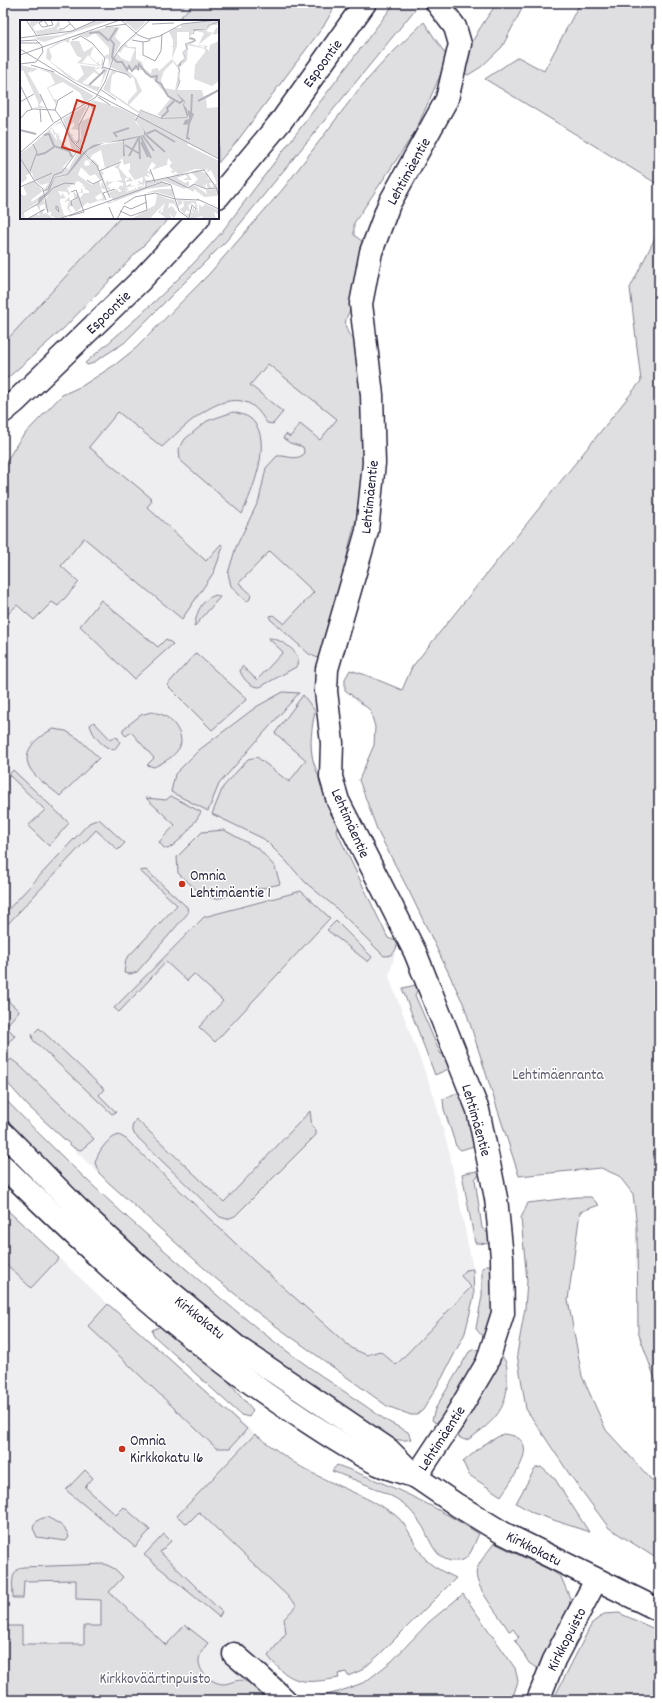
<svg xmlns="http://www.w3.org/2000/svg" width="662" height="1703" viewBox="0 0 662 1703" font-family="Dekko,sans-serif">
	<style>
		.built { fill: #eeeef1 }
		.green { fill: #dfdfe2; stroke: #80808e }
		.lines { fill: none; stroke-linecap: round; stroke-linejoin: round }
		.minor-casing { stroke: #22223b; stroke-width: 25 }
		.major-casing { stroke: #22223b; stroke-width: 25 }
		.minor { stroke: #fff; stroke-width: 22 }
		.major { stroke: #fff; stroke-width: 22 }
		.poi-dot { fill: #c8321e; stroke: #fff; stroke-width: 1.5 }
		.labels { text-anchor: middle; stroke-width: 3; stroke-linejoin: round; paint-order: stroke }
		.street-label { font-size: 15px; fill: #22223b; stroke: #fff }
		.poi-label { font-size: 15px; fill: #22223b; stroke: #fff; text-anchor: start }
		.park-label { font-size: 15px; fill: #5b5b6d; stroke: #fff }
		.inset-river { fill: none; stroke: #b4b4bc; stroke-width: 2 }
		.inset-road { fill: none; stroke: #a7a7b1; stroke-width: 1 }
		.view { fill: #c8321e; fill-opacity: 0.15; stroke: #c8321e; stroke-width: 2 }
		.inset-edge { fill: none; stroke: #22223b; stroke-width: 2 }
	</style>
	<rect width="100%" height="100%" fill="#fff"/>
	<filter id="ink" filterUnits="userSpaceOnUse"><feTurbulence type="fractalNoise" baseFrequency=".025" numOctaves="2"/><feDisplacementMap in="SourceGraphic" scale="8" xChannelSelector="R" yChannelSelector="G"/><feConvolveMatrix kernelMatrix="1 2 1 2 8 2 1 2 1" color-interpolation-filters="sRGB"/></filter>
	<g filter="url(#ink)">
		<g class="built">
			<path d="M3,3H194L177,21H21V218H120L3,344Z"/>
			<path d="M211,320L319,349L363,493L350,542L325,658L311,735L313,759L324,789L339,820L336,830L388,938L398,942L389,977L434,1096L449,1151L473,1269L474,1296L465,1333L442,1378L423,1410L417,1415H411L387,1406L262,1316L214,1277L109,1183L28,1106L3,1078V467L20,439L62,395Z"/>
			<path d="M3,1206L108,1304L255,1434L226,1464L326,1610L274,1663L252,1684L230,1700L3,1661Z"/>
		</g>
		<g class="green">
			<path d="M194,3H337L323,27L238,140L218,163V21H177Z"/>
			<path d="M416,3L417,7L227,240L124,343L91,364L87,365L85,363C133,322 180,281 221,233L394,4Z"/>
			<path d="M497,3H525L502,47L481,67L468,75L465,73C465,46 482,25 497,3Z"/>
			<path d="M580,3H659V185L485,79L518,57L544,71Z"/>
			<path d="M424,22L448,58L415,132L354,223V235L363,242L365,253L352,308C339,324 347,337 363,346L366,393L363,493L350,542L337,608L320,659L309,654L270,619V616L273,615L284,624L314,592L270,551L239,583L251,594L250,599L246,602L231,586L228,573L236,547L259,500L266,468L277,456C287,455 294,461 303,455L304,451L303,447L290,443L283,438L286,434L290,437L300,424L320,440L337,419L268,364L250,385L283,412L273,424L267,423C262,416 257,407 248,403C218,390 182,429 162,447L118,412L89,447L150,497L152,501L147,507L206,561L221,544L223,547L214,572L182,619L84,538L61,566L79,582L58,606L52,602L34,620L17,605L3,619V467L20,439L62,395L82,386L116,364L136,348L209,274L283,189L359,89L386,59Z"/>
			<path d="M120,218H170L63,329L3,382V344Z"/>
			<path d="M659,230V1390L638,1332L637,1227L633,1194L619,1176L601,1168L519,1176L464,1005L410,893L378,832L359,780L374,745L375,727L370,710L345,690V679L350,670L366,675L402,690L412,667L641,381L630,288Z"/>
			<path d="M233,412C240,414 248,415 253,421C273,442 252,491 242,514L180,460L179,449L185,439L207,421Z"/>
			<path d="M216,595L220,597L194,627C197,613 200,600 216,595Z"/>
			<path d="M101,600L158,647L166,639L173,644L134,679L80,626Z"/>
			<path d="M268,638C276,637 292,647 296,654C299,658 298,663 296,667L260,687C250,687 244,680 240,671L242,666L257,680L283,652Z"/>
			<path d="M196,653L247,699L212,730L167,685Z"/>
			<path d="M283,692L299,693L219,784L208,811L171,792L175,774L199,750L256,707Z"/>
			<path d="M303,695L315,711C312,727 309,744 313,760C319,781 330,801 339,820L336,830L388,938L398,942C396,951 394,956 384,956L334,906L306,883L285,860L264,839L212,814L223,787L248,759L257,757L289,782L306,760L275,733Z"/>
			<path d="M151,712C157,713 163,714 168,718C178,726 186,741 177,751C171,759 162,763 154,767L147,765L154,758L131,732L126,736L123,733V729L141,715Z"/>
			<path d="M94,722L110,739L115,737L118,738L120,742L114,750C102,747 93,736 90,725Z"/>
			<path d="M53,729L66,731L79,739L99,758L60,796C52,789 37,779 31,770C19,752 37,737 53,729Z"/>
			<path d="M13,770L69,823L49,846L28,826L45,810L9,775Z"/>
			<path d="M171,796L201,812C193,826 182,840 168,849L164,848L159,842L175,825L146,798L166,800Z"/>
			<path d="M99,819L125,843L118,850L96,830L3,929V915L89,823Z"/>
			<path d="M224,830L259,849L275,867L280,884L215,899L200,893L178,873L177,857L202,832Z"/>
			<path d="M146,870L187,907L188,913L137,972L130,974L124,973L126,959L177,905L140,871Z"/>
			<path d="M301,891L330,918L215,1042L199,1027L223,1001L194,974L187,981L166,962L119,1012L114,1008L204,917Z"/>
			<path d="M336,921L372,957L368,962L327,930Z"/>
			<path d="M420,984L415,995L440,1053L452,1059L455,1066L435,1075L403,991V988Z"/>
			<path d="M3,996L19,1011L6,1026L15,1036L3,1047Z"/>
			<path d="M39,1028L104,1089L99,1095L116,1112L112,1114L33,1040L32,1035Z"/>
			<path d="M11,1059L19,1065L63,1107L94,1139L81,1150L74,1148L28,1106L3,1078V1068Z"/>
			<path d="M454,1094H464L477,1145L461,1150L456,1146L444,1109L443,1099Z"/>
			<path d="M3,1097C84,1181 171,1259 262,1332C302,1364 346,1392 387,1421L408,1432L411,1439C400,1442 393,1439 383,1434L245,1344L178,1290L21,1142L3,1122Z"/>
			<path d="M310,1111L312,1127L316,1131V1135L235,1216L227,1219L220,1217L134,1134L132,1127L136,1119L224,1202Z"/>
			<path d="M119,1135L126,1139L254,1261L341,1339L353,1349L367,1355L380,1351L396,1365L471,1287L461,1276L466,1270L473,1269L474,1296L465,1333L442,1378L423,1410L417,1415H411L387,1406L262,1316L214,1277L109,1183L99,1173L95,1163C98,1152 107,1138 119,1135Z"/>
			<path d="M483,1171L475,1179L482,1228L492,1237L493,1244L475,1243L462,1174L470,1172Z"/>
			<path d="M577,1197H591L599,1205L580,1212L568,1300L582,1376L606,1430L659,1488V1560L609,1528L570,1475L526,1409L517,1354L525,1308L527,1281L521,1218L528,1203Z"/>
			<path d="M3,1206L59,1258L31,1288L3,1261Z"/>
			<path d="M487,1265H491L493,1313L487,1336C481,1335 479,1334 476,1328L482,1296V1268Z"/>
			<path d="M108,1304L247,1429L230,1448H216L88,1326Z"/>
			<path d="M161,1326L216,1367L253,1410L249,1417L241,1415L153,1335L152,1330Z"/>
			<path d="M474,1349L481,1351L438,1423L434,1422L432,1420L435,1409L469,1352Z"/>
			<path d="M500,1355C507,1360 507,1366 507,1374C509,1408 495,1421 469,1439L465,1440L458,1437Z"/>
			<path d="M255,1434C275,1449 295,1465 318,1476C344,1489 370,1498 394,1514C408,1524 413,1543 423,1556C431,1567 444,1572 456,1578L379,1655L362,1670L348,1676L346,1672L338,1674L339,1678C304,1684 291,1685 268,1656L286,1633L284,1619L297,1605L199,1512L187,1524L177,1516Z"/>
			<path d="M503,1434C546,1437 513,1478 501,1496L469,1475L463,1462L483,1445Z"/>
			<path d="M337,1465C386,1483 435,1505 479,1534C475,1541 472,1553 466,1558C463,1561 458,1561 454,1561C434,1561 430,1537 421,1524C416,1517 410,1509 403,1503C384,1490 354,1480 332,1471Z"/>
			<path d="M541,1467L555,1479L589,1532L533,1513L516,1503L533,1472L536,1468Z"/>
			<path d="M85,1470L93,1478L85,1487L116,1515L124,1507L150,1530L135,1547L66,1490Z"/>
			<path d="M47,1517C56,1522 66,1526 69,1537L66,1541L37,1537L33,1528C36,1520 39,1519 47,1517Z"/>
			<path d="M164,1534L171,1541L160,1552L222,1612L219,1617L144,1555Z"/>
			<path d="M494,1543L552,1571L561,1577L570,1598L569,1609L538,1669L529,1663L515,1640L519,1637L513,1629L509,1631C501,1617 471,1584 477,1569C480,1560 489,1551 494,1543Z"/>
			<path d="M105,1564L115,1569L123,1577L109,1592L166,1645L185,1625L208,1643C204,1648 200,1653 199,1659C198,1672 211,1683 223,1684C230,1684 238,1678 245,1681C255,1684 261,1693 269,1700H3V1626H22V1644H84V1626H101V1600L76,1599V1580L24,1581L23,1598H13C13,1586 9,1571 23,1567Z"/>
			<path d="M463,1594L515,1668L518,1681L512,1700H315L313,1698L338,1692L365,1682L392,1661L429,1622Z"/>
			<path d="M619,1613L659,1631V1700H553L592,1623L604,1614Z"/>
		</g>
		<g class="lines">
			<g class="minor-casing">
				<g id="minor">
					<path d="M416,1477L454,1419L487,1363L503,1313L502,1257L496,1198L478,1110L445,1027L415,952L338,801L331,777L332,743L326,691L327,669L367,531L374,463L372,395L361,304L371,252L389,204L447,99L460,44L455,27L437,3"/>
					<path d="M234,1654L255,1672L285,1700"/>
					<path d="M538,1700L554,1660L596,1580"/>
				</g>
			</g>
			<g class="major-casing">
				<g id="major">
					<path d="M218,197L282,120L365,3"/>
					<path d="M3,412L15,402L141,280L199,218"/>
					<path d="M3,1133L78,1209L138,1265L237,1347L388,1449L416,1477L457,1505L503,1533L659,1610"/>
					<path d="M3,1166C92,1253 184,1339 288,1409C317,1428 347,1449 378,1464C389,1469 402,1472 413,1476"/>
				</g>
			</g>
			<use href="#minor" class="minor"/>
			<use href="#major" class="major"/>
		</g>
	</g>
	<g class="poi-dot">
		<circle cx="182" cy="884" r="4"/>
		<circle cx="122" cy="1449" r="4"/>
	</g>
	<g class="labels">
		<g class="street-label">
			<text transform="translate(322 63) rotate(-54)" y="5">Espoontie</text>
			<text transform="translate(408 171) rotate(-61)" y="5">Lehtimäentie</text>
			<text transform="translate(108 312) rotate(-44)" y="5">Espoontie</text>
			<text transform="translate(369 497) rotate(-84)" y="5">Lehtimäentie</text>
			<text transform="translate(351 823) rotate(66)" y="5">Lehtimäentie</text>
			<text transform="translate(477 1120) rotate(74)" y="5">Lehtimäentie</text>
			<text transform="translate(200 1317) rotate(39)" y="5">Kirkkokatu</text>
			<text transform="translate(441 1438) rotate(-57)" y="5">Lehtimäentie</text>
			<text transform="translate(534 1548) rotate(27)" y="5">Kirkkokatu</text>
			<text transform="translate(566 1639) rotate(-63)" y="5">Kirkkopuisto</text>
		</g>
		<g class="poi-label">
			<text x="190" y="880">Omnia<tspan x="190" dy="17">Lehtimäentie 1</tspan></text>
			<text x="130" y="1445">Omnia<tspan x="130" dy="17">Kirkkokatu 16</tspan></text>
		</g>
		<g class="park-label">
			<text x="558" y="1079">Lehtimäenranta</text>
			<text x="155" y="1683">Kirkkoväärtinpuisto</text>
		</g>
	</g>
	<g transform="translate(20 20)">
		<rect width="199" height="199" fill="#fff"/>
		<path d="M12,0H22L13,7L16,11L34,7L39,0L40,6L36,9L46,11L18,15L9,3ZM78,0H92L24,22L15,19L17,17L40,15ZM103,0H120L126,2L116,11ZM199,0L197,5H192L186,11L193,13L197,7L199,14L196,13L197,15L183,11L192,14L178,25L188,26L186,28L189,31L190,25L199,21V61L192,66L174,59L161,60L157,70H182L184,78L199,70L186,79L187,88L199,87V138L168,123L167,125L199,141V166L196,165L199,168V177L195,164L197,163L191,150L188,152L187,151L188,148L186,150L175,149L156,156L152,155L158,154L155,151L154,153H152L151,150L154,151L149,146L152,143L148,138L147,145L132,150L136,145L132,142L127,151H130L133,156L128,153L127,154L130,157L124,156L126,160L132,161L133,158L134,161L125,162L123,167L118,169L117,167L123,166L122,164L116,166L119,164L118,160L122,163L123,157L115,160L113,158L108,150H110V143L104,145L102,138L99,142L85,148L81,130L72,135L69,141L66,140L64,143L65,146L70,145L69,142L73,139L79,145L78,153L81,150H83L81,151L84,153L82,155L86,164L87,159L88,162L94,161L90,164L92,168L90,164L87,166L91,169L88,170L82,157L80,160L75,154L70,156L61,147L58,155L72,165L79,161L81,168L82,161L86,170L81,168L85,180L79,182L83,180V179L79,181L78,180L83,178L81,173L75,177L78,181L69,184L68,182L56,192L52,186L49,187L50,191L53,190L50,192L47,188L49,181L44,182L49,177L51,182L55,180L53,171L57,175V173L61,172V169L62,168L63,173H58L60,178L64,173H69V171L65,169L64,165L62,168L63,164L58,161L50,166L52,171L50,167L47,168L50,173L49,176L47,172L38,171L41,177L42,173L46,178L40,179V182L44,195L48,196L37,199L30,195L32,193L26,190L24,183L28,175L25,176L31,168L35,158L42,157L49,154L62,134L47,154L35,157L30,167L24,175L29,165L26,171L24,170L22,166L24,169L29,163L21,165L14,159L12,153L6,155L7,159L0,164V134L11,126L32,107L40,101L44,108L40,103L32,107L36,114L34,115L32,108L30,110L37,121L36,114L39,113L37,116L40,115L39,118L54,135L43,147L44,149L47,147L48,150L59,130L67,137L64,132L75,126L106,121L122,116L80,123L64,132L57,125L58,123H54L51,120L59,129L53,134L43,99L68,84L59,102V110L51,109L54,106V102L48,107L50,113L53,115L56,114L52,116L55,121L59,119V122L61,118H63L61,125L64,127V119L61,117L60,102L71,97L74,92L69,84L73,80L100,88L116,96L115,100L116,103L124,111V115L125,111L116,101L121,91L142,99L146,98L124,90H121L118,93L83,69L92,50L97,52L92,55L90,72L108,84V81L117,71L114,58L91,47L95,35L98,34L101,38L110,42L115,29L104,27L100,33L98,31L104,24L115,15H117L123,19L117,15L106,23L108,27H116V39L122,42L126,38L122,42L124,48L131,54L132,49L138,48L139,51L152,39L153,27L150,26H153V20L149,12L155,8H161V5L157,6L164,4ZM176,11L184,13L178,26H184V28L171,24L176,19L170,16ZM157,12H169V19L174,21L165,23L166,29L162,32L164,38L157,45L152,39L157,26ZM168,25L185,29V32L175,45L174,59L160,60V47L167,40ZM153,42L159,50L155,70L144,68L141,60L144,51ZM101,45L108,50H122L133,59L150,79L137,95L122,89L118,91L109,85L122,71L116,58ZM88,7H100L95,17L101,23L88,47L89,40L84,36L89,34V28L75,13L67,18L61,15L50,18L49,23L44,21L29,29L32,37L30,41L57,61L64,54L60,45L76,47L74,50L78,47H82L75,50L81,55L83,48L88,49L78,72L49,58L26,38L27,29L37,23L59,14ZM74,52L80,56L69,65L62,63ZM84,53L80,67L70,65L74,61ZM51,21H59L64,32L74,26L70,36L77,43L81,39L78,43L81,45L83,36V45L77,46L57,43L62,38L57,36L50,23ZM68,35L78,45L62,43ZM0,45L33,52L74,76L62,85L61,83L64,81L60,73L43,62L28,68L34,79H37L36,85L27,68L20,72L23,78L20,72L35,63L30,53L18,49L10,53L12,50L8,53L23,80L19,85L26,88H13L18,87V82L3,50L0,52ZM100,143L99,148L108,158H105V162L110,157L113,161L106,162V166L111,163V166L114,165V166L105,168L109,169L105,172L115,169V166L116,169L113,170L143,162L151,166L127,169L88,184L87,182L94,181L88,173L97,169L99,172L102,171L98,168L101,165L103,167V163L96,161L102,160L101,158L98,149L94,147ZM177,150L188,154L189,157L187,159L190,158L195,167V168H193L192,163H189L192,168L188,169L186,162V166L183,164L187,169L174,163L178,159L171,152ZM168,154L172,160H163L168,157L165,155L157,158L165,163L169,161V166L164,169L144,161L127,166V162ZM14,161L23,171L11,180L12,182L23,174L19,181L24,176V184L20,186V190L24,189L23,194L26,193L34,199H5L17,194L19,196L20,191L16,185L4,193L5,199H1L4,192L13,186L18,184V182L13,185L3,192L0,197V173L4,176L7,174L3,167ZM173,164L187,174L186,170L196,169L197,176L184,177L174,169V172L168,169ZM140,169H153V177L136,172L125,173ZM132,173L139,175L149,179L154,180L159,191L154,184L149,183L148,188L152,186L157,193L154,198L149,193L152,199H147L138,192L144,186L140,192L142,193L145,183L131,197L134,199H111L135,185L137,175ZM157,180L176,181L179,195V184L182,187L185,184L199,190V199L198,194L194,192L196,199H181L183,196L170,199L171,192L174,193L172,191L173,187L175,190V184L172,182L171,183L173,184L168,185L170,192L166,190L165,194H170L169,197L162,192L160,189L159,187L161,189L164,186L163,181H172H162V184L158,186Z" fill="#dfdfe2" fill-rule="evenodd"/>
		<path d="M199,1V2L194,4L189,5L187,9L173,11L174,14L169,15V18H173L175,19L176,21L174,22L166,24L168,29L163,32L165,36L166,40L161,42V45L158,47L160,50V51L157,56L160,62L156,73L160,76V77L162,78L165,81L164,85L167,89L168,94V90L174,94L170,104L163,105L165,100L169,99V94L168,97L166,98L142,99L121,91L116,101L125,111L126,114L124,116L104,121L105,136H103V121L84,123L68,130L48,155L35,158L30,170L19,184L4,192L0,199L3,192L18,183L19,178L27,172L35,157L47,154L62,133L73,125L124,115V111L115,100L121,90L142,98L167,97L163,85L164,82L160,78L156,73L159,62L157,56L159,51L158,48V46L161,41L166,40L163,32L167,29L165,24L175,20L169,19V15L173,14V11L174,9H187L188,5Z" fill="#b4b4bc"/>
		<path class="inset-river" d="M97,8L90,19L94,24L92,37L97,42H102L107,50L109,46L112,51L116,46L118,49L119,44L126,53L131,57L137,56L136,61L141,64L148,76L160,83L163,80M69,13L79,12L89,21M69,65L85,50M178,81L199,70M171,94L172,74M141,98L148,91L147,88L155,80M169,104L167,118L170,119M0,110L16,114M126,114L135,110L155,122M24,115L29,114L34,126L49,131L52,137M126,115L145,132M123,116L134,131M97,117L94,113L109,108M119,117L120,139M121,117L131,138M121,122L128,137M105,125L120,134M17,135L25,133L34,127M109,136L119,117"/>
		<path class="inset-road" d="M6,0L17,16M47,0L56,10M101,0L118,15L128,19L140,16L162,4L197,0M132,4L154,3M28,6L24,0L19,3L22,7H24L33,5L31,0M85,7L107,4M39,9H43L50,4M0,18L52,11L77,0M52,20L61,16L72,23L85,38L82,49M112,20L123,22L129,21L130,19M0,21L16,20L22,26L23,32L16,42L0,44M123,22V35L135,41L141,31L142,14M0,23H20M0,29L57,64L199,139M0,35L100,0M11,45L34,52M83,47L106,54L111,58M0,65L12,89M80,69L96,80M20,74L33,102M78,77L90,85M0,82L14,74M20,89L21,102M35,90L38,80L53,71M0,99L7,91L13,89L35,90L41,98M41,99L52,121L77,146L90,178M55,125L59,121V105L69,86L68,83M0,133L34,103L76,77L85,62L93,39L101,27L130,0M0,138L14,160M130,149L135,162M10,151L17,132L13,124M79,151L101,142M146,157L168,168L174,164L186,169L196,168M67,160L73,164L83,159M14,161L23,169L28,193M14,161L32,153M0,167L14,161M126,168V162L184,150L196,167L199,178M24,171L28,169L34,155L42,152L59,129M25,177L33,168L45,163L55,164M177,179L199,189M86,180L83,173L95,169M104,184L115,177L135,173L155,179L159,191L170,199M36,186L38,187L39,192L36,189ZM52,186L51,181L58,177M104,186L111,189L127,182M89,187L94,199M100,191L111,196L127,190L125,174M49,196L64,192L56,170L51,172M9,198L25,189M169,198L172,185L176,189M39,199L142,162L151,165L155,179L179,180M97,199L104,186"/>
		<path class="view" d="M57,80L75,86L60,133L42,127Z"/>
		<rect width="199" height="199" class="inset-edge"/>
	</g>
	<rect width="662" height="1703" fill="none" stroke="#fff" stroke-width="16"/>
	<rect x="8" y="8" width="646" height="1687" fill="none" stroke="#22223b" stroke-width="1.5" filter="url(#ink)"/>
</svg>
